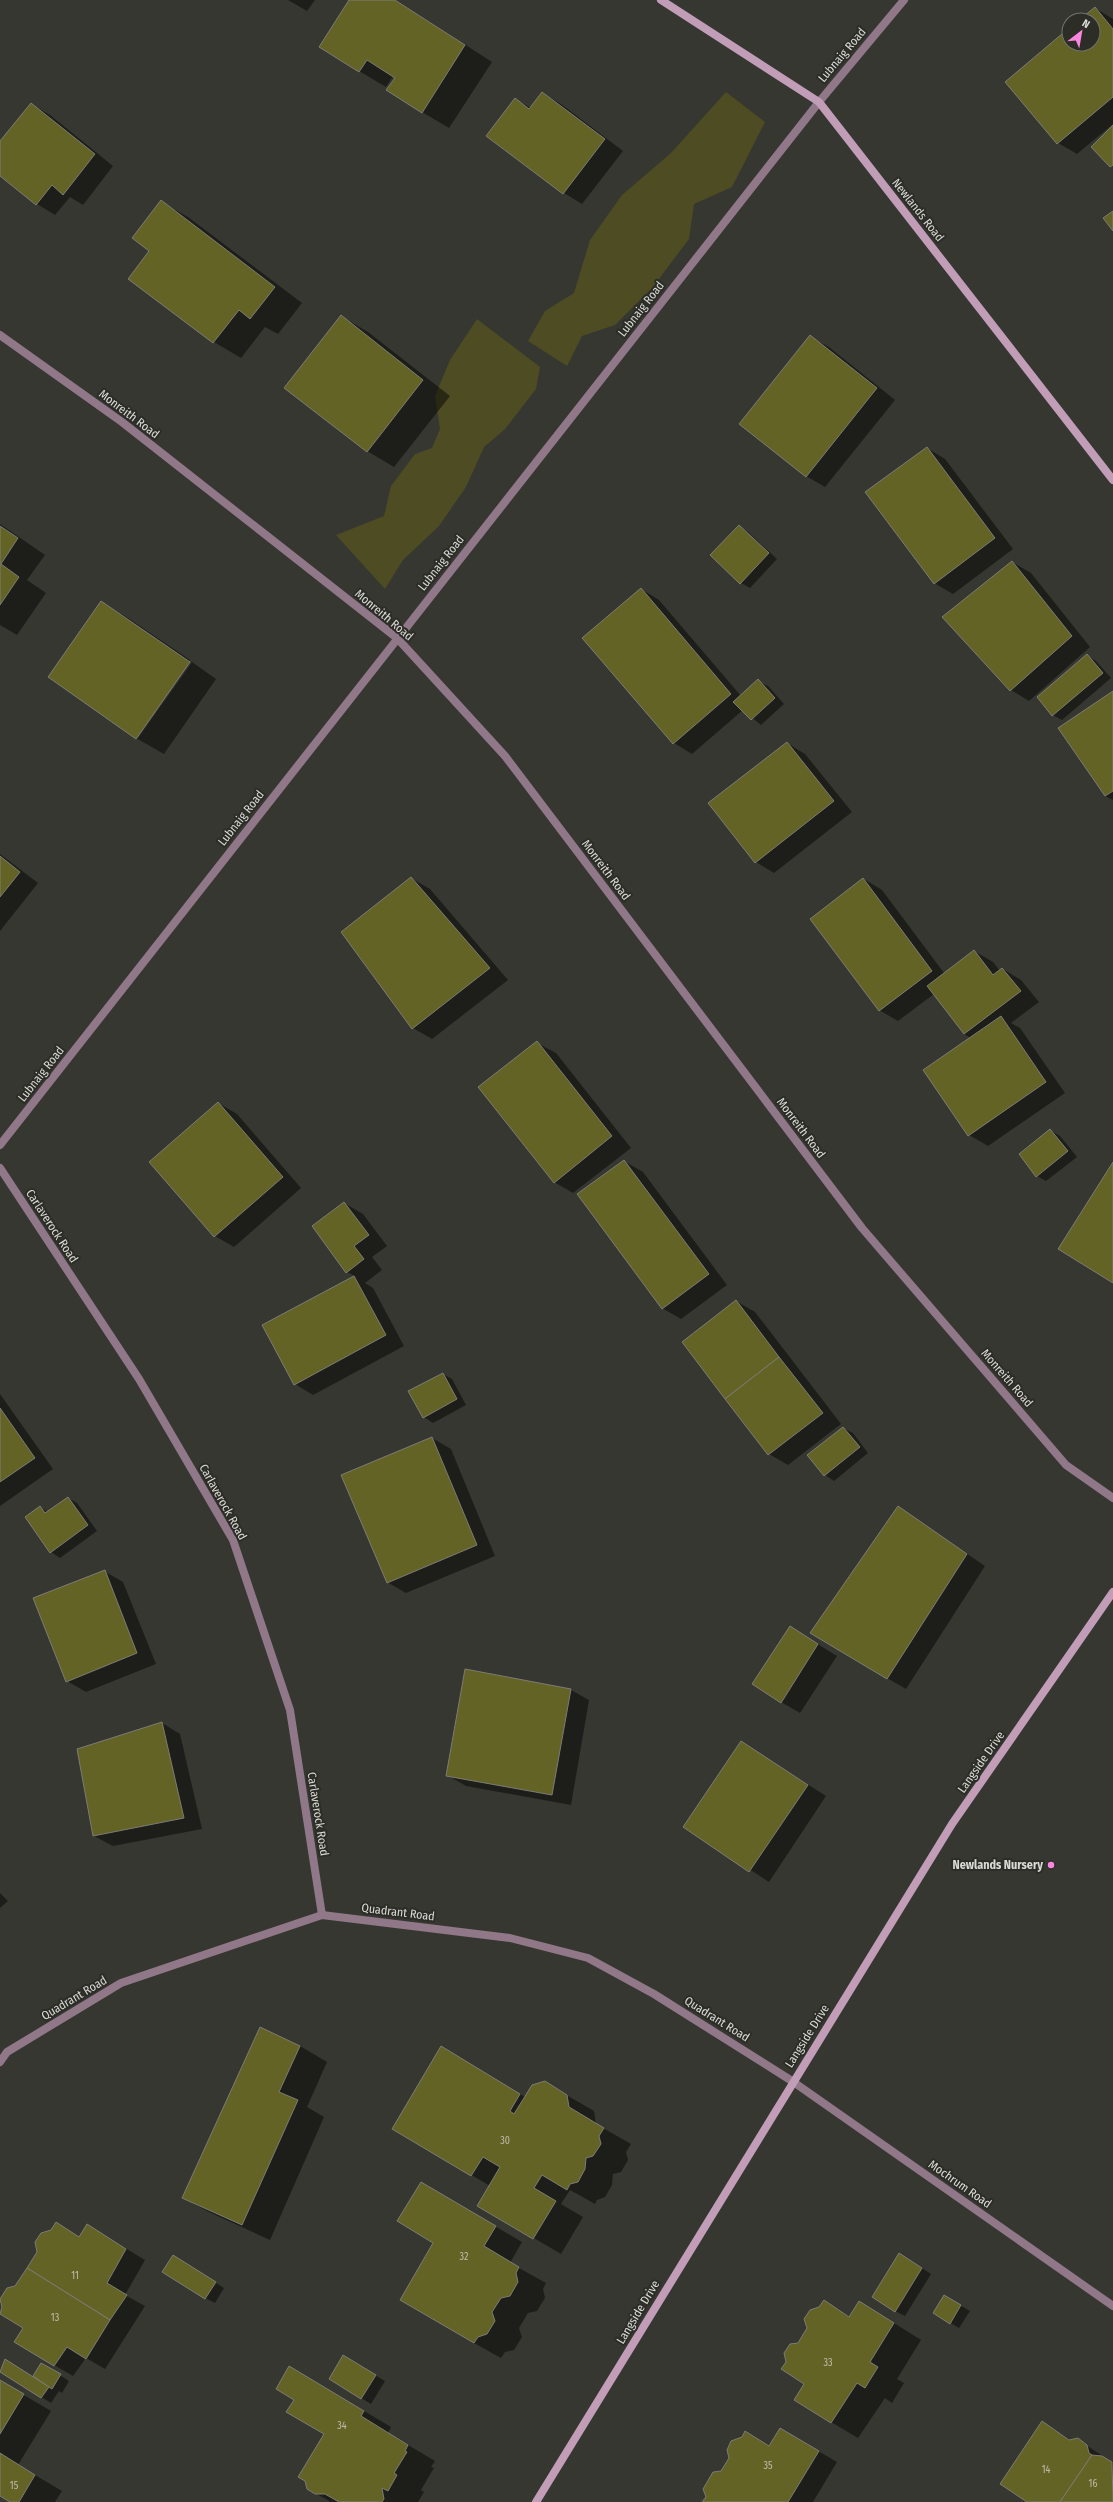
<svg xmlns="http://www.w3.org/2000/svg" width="1113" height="2502" viewBox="0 0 1113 2502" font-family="'Fira Sans Condensed',sans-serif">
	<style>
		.green { fill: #4d4c23 }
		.shadow { fill: #0007 }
		.building { fill: #646326; stroke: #7c7c76 }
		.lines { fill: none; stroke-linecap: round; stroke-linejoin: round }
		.street { stroke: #907889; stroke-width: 8 }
		.secondary { stroke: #c29db7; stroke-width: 8 }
		.poi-dot { fill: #fe86e1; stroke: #2d2d28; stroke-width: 1.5 }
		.labels { text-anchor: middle; stroke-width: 4; stroke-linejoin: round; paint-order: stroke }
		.number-label { font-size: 10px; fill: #bcbcaa }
		.street-label { font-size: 12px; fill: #d9d9d6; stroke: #2d2d28 }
		.poi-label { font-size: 12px; font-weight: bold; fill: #d9d9d6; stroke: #2d2d28; text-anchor: end }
	</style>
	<rect width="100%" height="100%" fill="#373731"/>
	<g class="green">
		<path d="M726,92L765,122L732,187L694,204L689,239L652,288L615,325L582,336L567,366L528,341L545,311L574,293L590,240L622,195L671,153Z"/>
		<path d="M477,319L540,367L536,389L505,429L484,447L466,487L439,526L403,560L385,589L336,535L384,516L391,486L415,454L432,448L440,429L435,396L450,360Z"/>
	</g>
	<g class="shadow">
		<path d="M288,0H315L307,11Z"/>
		<path d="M350,0H396L492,62L449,128L422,112L393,76L386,87L359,71Z"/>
		<path d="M1095,8L1113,19V124L1077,154L1058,143L1007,82L1069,30V44H1093V20H1080Z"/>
		<path d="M542,93L561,104L623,151L582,204L564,193L488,136L515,99L531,108Z"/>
		<path d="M31,104L50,115L113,166L83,205L70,197L55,215L37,204L0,174V143Z"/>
		<path d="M161,202L188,217L302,303L278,334L265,327L241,358L214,342L130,279L151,251Z"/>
		<path d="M341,316L368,332L450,396L394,467L367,451Z"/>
		<path d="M810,337L829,347L895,400L825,487L806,476L741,424Z"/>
		<path d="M927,448L945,459L1013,549L953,594L934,583Z"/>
		<path d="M0,524L45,555L27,580L46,593L17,635L0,625Z"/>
		<path d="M739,526L748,532L777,559L750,588L741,583Z"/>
		<path d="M1012,562L1031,573L1090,647L1029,701L1011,690Z"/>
		<path d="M641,589L659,600L741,696L758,681L768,686L784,704L761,725L743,710L692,754L674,743Z"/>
		<path d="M101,602L128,618L190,660L136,738Z"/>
		<path d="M1087,656L1096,661L1111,678L1062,720L1053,715Z"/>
		<path d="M192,662L216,679L164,754L136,738H138Z"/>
		<path d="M1113,692V800L1105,796Z"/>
		<path d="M787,743L805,754L852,812L774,873L756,862Z"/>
		<path d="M0,854L38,883L0,931Z"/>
		<path d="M411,878L430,889L508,980L432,1039L413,1028Z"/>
		<path d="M864,879L882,890L944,973L974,951L993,962L1000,971L1003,969L1021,980L1039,1002L1011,1023L1020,1028L1065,1093L988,1146L969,1135L971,1038L964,1034L934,994L898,1021L879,1010Z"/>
		<path d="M537,1043L556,1053L631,1148L573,1193L554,1182Z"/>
		<path d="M218,1103L237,1114L301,1188L234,1247L215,1236L151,1163Z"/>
		<path d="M1050,1130L1060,1136L1077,1157L1046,1181L1037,1176Z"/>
		<path d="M624,1161L643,1172L727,1285L681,1319L662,1308Z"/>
		<path d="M344,1203L363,1214L387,1246L372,1257L382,1270L365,1283L373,1288L404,1346L313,1395L295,1384L263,1326L355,1276L347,1272Z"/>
		<path d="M736,1301L755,1312L841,1424L788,1465L769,1454Z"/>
		<path d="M443,1374L452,1379L466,1405L433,1423L424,1417Z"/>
		<path d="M0,1394L53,1469L0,1506Z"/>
		<path d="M843,1428L853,1433L868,1453L834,1481L825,1475Z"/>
		<path d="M432,1438L451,1449L495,1556L406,1593L387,1582Z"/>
		<path d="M68,1498L77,1503L97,1531L60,1558L51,1552L26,1517L40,1507L48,1512Z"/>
		<path d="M898,1507L985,1566L906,1689L887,1678Z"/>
		<path d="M104,1571L123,1582L156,1664L86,1692L67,1681Z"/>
		<path d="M790,1627L837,1656L800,1713L781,1702Z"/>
		<path d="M571,1690L589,1700L571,1805L466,1786L447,1775Z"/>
		<path d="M162,1723L180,1734L202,1829L113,1846L94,1836Z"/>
		<path d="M741,1742L826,1796L769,1882L685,1827Z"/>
		<path d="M0,1893L8,1901L0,1908Z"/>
		<path d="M300,2046L327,2062L307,2107L324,2117L270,2240L211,2213L183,2198Z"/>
		<path d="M468,2063L525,2097L544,2082L594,2111L596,2124L631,2144L626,2152L628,2160L621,2172L613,2174L612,2185L605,2197L597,2200L595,2204L570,2190L561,2204L583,2217L561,2254L478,2205L490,2186L393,2128Z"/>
		<path d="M448,2199L522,2242L510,2263L546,2283L543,2289L545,2298L537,2311L528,2313L519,2328L522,2337L514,2350L505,2352L501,2358L474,2343L435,2243Z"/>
		<path d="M87,2225L145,2260L125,2295L145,2306L105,2369L86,2358L73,2376L54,2365L24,2328L0,2313L16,2287L80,2238Z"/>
		<path d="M908,2259L931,2274L905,2316L895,2311Z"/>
		<path d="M182,2261L224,2288L215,2303L205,2298Z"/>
		<path d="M944,2296L970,2311L959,2328L934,2313Z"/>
		<path d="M824,2302L850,2317L886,2318L921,2340L897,2379L904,2383L892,2403L885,2398L858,2438L831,2422L806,2384L798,2344Z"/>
		<path d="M344,2357L385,2381L371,2404L330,2379Z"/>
		<path d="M6,2360L33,2377L42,2364L69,2381L62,2393L59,2391L51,2403L0,2371Z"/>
		<path d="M0,2381L51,2411L18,2465L62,2491L55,2502H12L0,2495Z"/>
		<path d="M317,2383L391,2427L388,2433L435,2461L431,2467L434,2468L421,2490L424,2492L418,2502H331L308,2489L325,2434Z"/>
		<path d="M1042,2422L1072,2441L1077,2439L1113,2463V2502H1029Z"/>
		<path d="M742,2438L769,2447L799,2440L837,2462L813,2502H704L730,2458L729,2446L736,2439Z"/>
	</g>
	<g class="building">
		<path d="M349,0H395L465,45L422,113L386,90L395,78L367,60L359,72L319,47Z"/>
		<path d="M1095,7L1113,29V97L1057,144L1005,82L1069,28V44H1093V20H1079Z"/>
		<path d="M542,92L605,139L563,194L486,136L515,98L529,109Z"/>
		<path d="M31,103L95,154L63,195L52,185L36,205L0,176V141Z"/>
		<path d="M1113,125V165L1110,167L1091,147Z"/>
		<path d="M161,200L275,287L250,319L239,310L213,343L128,279L149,251L132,238Z"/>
		<path d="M1113,211V231L1103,218Z"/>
		<path d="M341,315L423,380L367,452L284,388Z"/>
		<path d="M810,335L877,388L806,477L739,424Z"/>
		<path d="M927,447L995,538L934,584L865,492Z"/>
		<path d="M739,525L769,553L740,584L710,555Z"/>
		<path d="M0,526L18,538L1,564L19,577L0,605Z"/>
		<path d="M1012,561L1072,636L1010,691L942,617Z"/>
		<path d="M641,588L731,694L673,744L582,638Z"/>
		<path d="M101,601L190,662L136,739L48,677Z"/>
		<path d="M1087,654L1103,673L1052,716L1037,697Z"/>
		<path d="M758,679L775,698L751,720L733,702Z"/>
		<path d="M1113,691V791L1105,796L1058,728Z"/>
		<path d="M787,742L834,801L755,863L708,803Z"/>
		<path d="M0,856L20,872L0,897Z"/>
		<path d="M411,877L490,968L412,1029L341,932Z"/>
		<path d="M863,878L932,971L879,1011L810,919Z"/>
		<path d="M974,950L993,975L1002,968L1021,991L964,1034L927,986Z"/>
		<path d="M1001,1016L1046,1082L968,1136L923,1070Z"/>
		<path d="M537,1041L612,1136L554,1183L478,1087Z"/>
		<path d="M218,1102L283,1177L214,1237L149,1162Z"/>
		<path d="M1050,1129L1068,1151L1036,1177L1019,1154Z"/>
		<path d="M624,1160L709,1274L662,1309L577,1194Z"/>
		<path d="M1113,1162V1283L1058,1249Z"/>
		<path d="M344,1202L369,1235L354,1246L364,1259L346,1273L312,1226Z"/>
		<path d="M354,1276L386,1335L294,1385L262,1325Z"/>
		<path d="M736,1300L779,1357L725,1399L682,1342Z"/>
		<path d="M779,1357L823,1413L768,1455L725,1399Z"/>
		<path d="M443,1373L457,1399L423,1418L408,1391Z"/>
		<path d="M0,1408L35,1458L0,1482Z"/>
		<path d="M843,1427L860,1447L824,1476L807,1455Z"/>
		<path d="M432,1437L477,1545L387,1583L341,1475Z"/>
		<path d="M68,1497L88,1525L50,1553L25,1517L40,1506L45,1513Z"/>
		<path d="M898,1506L967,1554L887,1679L810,1633Z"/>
		<path d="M105,1570L137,1653L66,1682L33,1598Z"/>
		<path d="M790,1626L818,1644L781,1703L752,1684Z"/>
		<path d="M465,1669L571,1689L552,1795L446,1776Z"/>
		<path d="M162,1722L184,1818L93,1836L77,1749Z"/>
		<path d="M741,1741L808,1785L749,1872L683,1827Z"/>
		<path d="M260,2027L300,2046L279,2092L298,2100L242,2225L182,2198Z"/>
		<path d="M441,2046L520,2094L510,2111L514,2114L532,2085L545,2081L567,2095L569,2107L604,2128L599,2136L601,2144L593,2156L586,2158L585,2169L578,2182L570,2184L567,2190L542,2175L534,2188L556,2201L533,2239L477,2206L500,2167L483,2157L471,2176L392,2129Z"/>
		<path d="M421,2182L496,2226L484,2246L519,2267L516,2273L518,2282L510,2296L501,2298L492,2312L495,2321L487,2334L478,2337L474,2343L400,2300L433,2243L397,2221Z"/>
		<path d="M56,2222L79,2237L87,2224L126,2249L107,2283L127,2295L110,2320L27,2268L37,2252L35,2242L41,2233L51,2230Z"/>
		<path d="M899,2253L922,2268L895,2312L872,2297Z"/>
		<path d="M173,2255L216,2282L205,2299L162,2272Z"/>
		<path d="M27,2268L110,2320L86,2359L67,2347L54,2366L14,2342L23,2328L0,2314L2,2307L0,2299L7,2288L15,2286Z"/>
		<path d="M944,2295L961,2305L950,2324L933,2313Z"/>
		<path d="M824,2300L849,2317L859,2301L894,2323L870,2362L878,2367L865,2388L857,2383L831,2423L794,2400L804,2384L781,2369L786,2362L784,2353L790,2344L798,2343L807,2328L804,2319L810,2310L819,2307Z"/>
		<path d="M343,2355L376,2375L361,2399L329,2379Z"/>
		<path d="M5,2359L49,2387L41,2398L0,2372Z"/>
		<path d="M41,2363L61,2374L52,2389L33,2376Z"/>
		<path d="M289,2366L364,2411L361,2416L408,2445L405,2451L407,2452L394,2473L397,2475L388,2491L382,2488L384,2499L382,2502H339L325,2494H315L307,2489L305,2481L298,2477L324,2434L286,2412L294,2400L276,2389Z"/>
		<path d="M0,2380L24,2394L0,2434Z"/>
		<path d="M1042,2421L1069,2440L1078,2438L1087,2445L1089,2453L1092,2455L1060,2502H1027L1000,2484Z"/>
		<path d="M780,2428L819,2451L788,2502H702L706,2497L703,2489L713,2472L721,2471L729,2458L727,2450L731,2441L742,2437L745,2431L769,2446Z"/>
		<path d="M0,2453L35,2475L19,2502H10L0,2496Z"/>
		<path d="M1092,2455L1102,2456L1112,2462L1113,2502H1060Z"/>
	</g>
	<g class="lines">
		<g class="street">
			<path d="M0,335L122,422L397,638L505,756L862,1228L1066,1465L1113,1498"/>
			<path d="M0,1145L819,102L904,0"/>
			<path d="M0,1168L139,1379L233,1540L290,1710L322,1915"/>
			<path d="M0,2062L7,2052L121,1983L322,1915L510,1938L588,1958L654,1994L792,2081L1113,2306"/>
		</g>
		<g class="secondary">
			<path d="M661,0L819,102L1113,480"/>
			<path d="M536,2502L952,1824L1113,1592"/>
		</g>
	</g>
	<circle class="poi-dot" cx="1051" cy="1865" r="4"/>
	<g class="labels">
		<g class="number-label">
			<text x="505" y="2144">30</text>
			<text x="464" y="2260">32</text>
			<text x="75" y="2279">11</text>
			<text x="55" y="2321">13</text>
			<text x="828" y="2366">33</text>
			<text x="342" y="2429">34</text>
			<text x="768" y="2469">35</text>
			<text x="1046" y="2473">14</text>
			<text x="1093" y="2487">16</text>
			<text x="14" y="2489">15</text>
		</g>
		<g class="street-label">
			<text transform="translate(842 55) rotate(-50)" y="4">Lubnaig Road</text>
			<text transform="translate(918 210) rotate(52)" y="4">Newlands Road</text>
			<text transform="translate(641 309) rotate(-52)" y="4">Lubnaig Road</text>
			<text transform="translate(129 414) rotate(37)" y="4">Monreith Road</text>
			<text transform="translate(441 563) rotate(-52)" y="4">Lubnaig Road</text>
			<text transform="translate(384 615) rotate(40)" y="4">Monreith Road</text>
			<text transform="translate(241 818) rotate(-52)" y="4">Lubnaig Road</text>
			<text transform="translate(606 870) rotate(53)" y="4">Monreith Road</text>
			<text transform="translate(41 1074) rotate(-52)" y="4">Lubnaig Road</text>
			<text transform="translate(801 1128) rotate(53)" y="4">Monreith Road</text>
			<text transform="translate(52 1226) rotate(57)" y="4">Carlaverock Road</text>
			<text transform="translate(1007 1378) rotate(49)" y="4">Monreith Road</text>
			<text transform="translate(223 1502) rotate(61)" y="4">Carlaverock Road</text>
			<text transform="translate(981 1762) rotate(-55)" y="4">Langside Drive</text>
			<text transform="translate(318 1814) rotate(81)" y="4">Carlaverock Road</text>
			<text transform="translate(398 1912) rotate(7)" y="4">Quadrant Road</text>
			<text transform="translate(74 1998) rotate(-31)" y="4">Quadrant Road</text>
			<text transform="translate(717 2019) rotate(32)" y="4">Quadrant Road</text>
			<text transform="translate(807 2036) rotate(-58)" y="4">Langside Drive</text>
			<text transform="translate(960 2184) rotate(35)" y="4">Mochrum Road</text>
			<text transform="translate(638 2312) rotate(-59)" y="4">Langside Drive</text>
		</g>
		<g class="poi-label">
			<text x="1043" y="1869">Newlands Nursery</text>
		</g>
	</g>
	<g transform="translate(1081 32) rotate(31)"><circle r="19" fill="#2d2d28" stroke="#72726e"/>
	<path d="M0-3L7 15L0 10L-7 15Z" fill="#fe86e1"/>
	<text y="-6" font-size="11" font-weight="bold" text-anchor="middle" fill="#d9d9d6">N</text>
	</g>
</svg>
